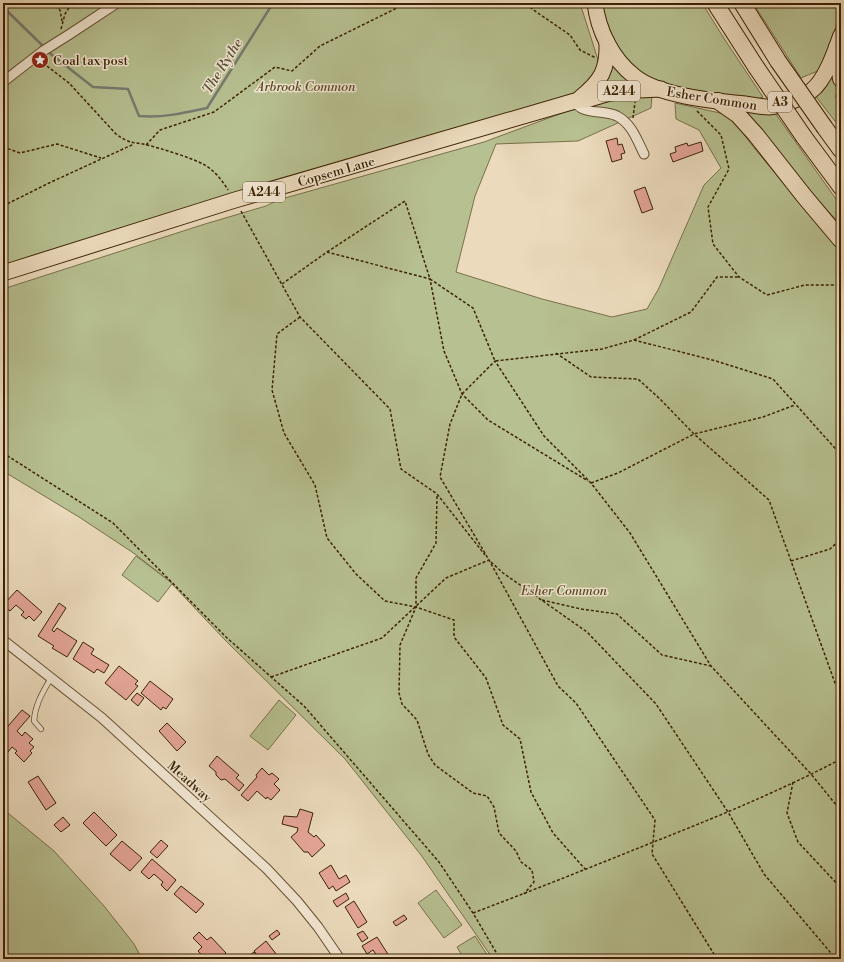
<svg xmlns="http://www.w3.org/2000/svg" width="844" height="962" viewBox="0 0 844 962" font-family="'Libre Bodoni',serif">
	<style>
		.green { fill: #b7c091; stroke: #797149 }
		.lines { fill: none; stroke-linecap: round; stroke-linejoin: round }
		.stream { stroke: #767c71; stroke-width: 2.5 }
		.building { fill: #e4a598; stroke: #3b2201 }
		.service-casing { stroke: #675030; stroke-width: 6 }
		.minor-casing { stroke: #675030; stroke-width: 11 }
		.primary-casing { stroke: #3b2201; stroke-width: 17 }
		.trunk-casing { stroke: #3b2201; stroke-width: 18 }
		.path { stroke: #3b2201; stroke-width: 1.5; stroke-dasharray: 3 2; stroke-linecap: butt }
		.service { stroke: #f2e7d3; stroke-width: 4.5 }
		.minor { stroke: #f2e7d3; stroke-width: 9 }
		.primary { stroke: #ebdabc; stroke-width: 15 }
		.trunk { stroke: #ebdabc; stroke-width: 16 }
		.trunk-bridge-casing { stroke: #3b2201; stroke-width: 18; stroke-linecap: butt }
		.trunk-bridge { stroke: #ebdabc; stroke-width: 16 }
		.labels { text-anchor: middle; stroke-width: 3; stroke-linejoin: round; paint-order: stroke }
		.shield { fill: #f2e7d3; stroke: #725d40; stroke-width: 1 }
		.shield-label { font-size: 12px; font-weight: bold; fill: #3b2201 }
		.poi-label { font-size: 13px; fill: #3b2201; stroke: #f2e7d3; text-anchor: start }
		.park-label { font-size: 13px; font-style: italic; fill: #5a4a25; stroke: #f2e7d3 }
		.street-label { font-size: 13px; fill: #3b2201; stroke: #f2e7d3 }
		.water-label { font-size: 14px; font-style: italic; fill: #594f39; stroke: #f2e7d3 }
	</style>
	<rect width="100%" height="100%" fill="#ebdabc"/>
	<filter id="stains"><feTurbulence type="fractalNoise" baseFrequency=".005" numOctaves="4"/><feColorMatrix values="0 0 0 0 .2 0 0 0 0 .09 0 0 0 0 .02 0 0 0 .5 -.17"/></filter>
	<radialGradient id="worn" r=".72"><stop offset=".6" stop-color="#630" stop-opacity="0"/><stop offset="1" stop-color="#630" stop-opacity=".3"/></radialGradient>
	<g class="green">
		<path d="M3,3H580L599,63L583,92L3,270Z"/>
		<path d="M603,3H702L725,40L763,97L754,100L677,87L652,82L621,56L604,17Z"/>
		<path d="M753,3H838C840,26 828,49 820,70L801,78Z"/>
		<path d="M610,61L635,84L597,92Z"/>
		<path d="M832,68L840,92L835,96L841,106V129L814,94Z"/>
		<path d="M652,95L651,108L578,141L496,144L475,196L456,272L542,299L612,317L647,309L659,288L704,185L721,168L699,130L676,119L675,103L729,115L755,149L841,251V959H493L421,855L345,759L225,640L172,584L158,602L122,575L136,556L172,583L135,554L79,517L3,471V289L205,224L266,206L278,200L484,142L581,106Z"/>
		<path d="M739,108L775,113L841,206V225L819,202Z"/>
		<path d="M279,700L296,715L268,750L250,736Z"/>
		<path d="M3,809L54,851L104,906L134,944L142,959H3Z"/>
		<path d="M436,890L462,925L444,938L418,903Z"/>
		<path d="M475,936L490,959H464L457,947Z"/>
	</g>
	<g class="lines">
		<g class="stream">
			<path d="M3,7L44,47"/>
			<path d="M47,51L93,87L128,89L139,116C163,118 184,113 207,108L273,3"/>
		</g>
	</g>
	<g class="building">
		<path d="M617,138L618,145L622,144L625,153L621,154L622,159L612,162L606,141Z"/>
		<path d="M701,142L703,151L673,162L670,154L676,152L675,147L687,143L688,146Z"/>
		<path d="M645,187L653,209L642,213L634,191Z"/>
		<path d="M17,590L42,612L34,621L29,616L26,619L21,615L24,612L16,605L10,611L3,605Z"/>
		<path d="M59,603L66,608L52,630L54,632L57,628L77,641L67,657L52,648L54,646L38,636Z"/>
		<path d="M83,642L94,649L91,654L109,665L104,673L97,669L94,673L73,659Z"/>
		<path d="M119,666L138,681L135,684L138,686L126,700L105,683Z"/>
		<path d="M150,681L173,699L166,709L163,707L161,710L141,693Z"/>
		<path d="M137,693L144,698L138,706L131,700Z"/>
		<path d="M22,710L30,716L17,731L22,736L25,732L33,739L29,743L34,747L30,751L32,753L24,762L15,753L17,751L12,747L8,752L3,748V745L7,741L3,738V732Z"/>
		<path d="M167,723L186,742L177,751L159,731Z"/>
		<path d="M217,756L239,775L236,778L244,785L239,791L225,779L221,780L216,775V772L209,766Z"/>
		<path d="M262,768L269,775L272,773L279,779L274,784L280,790L271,800L267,797L266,799L257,791L248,801L241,795L257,777L256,775Z"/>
		<path d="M38,776L56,803L46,810L28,782Z"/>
		<path d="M300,809L313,813L308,832L314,837L316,835L325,845L312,857L308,852H304L291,837L297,832L298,828L282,824L284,816L297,817Z"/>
		<path d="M94,812L117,835L106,846L83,823Z"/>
		<path d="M63,817L70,825L61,832L54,825Z"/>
		<path d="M161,840L168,846L157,858L150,852Z"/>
		<path d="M122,841L142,858L130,871L110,854Z"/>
		<path d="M152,859L176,880L167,891L161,885L163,882L154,874L149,879L141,872Z"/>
		<path d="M331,865L339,879L346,875L350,882L336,891L333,886L329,889L319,873Z"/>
		<path d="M181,886L204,904L196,913L174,894Z"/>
		<path d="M346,893L349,899L337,907L333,901Z"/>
		<path d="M354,901L367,922L358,928L345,907Z"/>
		<path d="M404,915L407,919L396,926L393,922Z"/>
		<path d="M277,930L280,934L272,940L269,936Z"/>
		<path d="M363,931L368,938L362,942L357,934Z"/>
		<path d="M199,932L207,940L211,937L226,953L220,959H205L198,951L202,947L193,938Z"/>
		<path d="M377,937L391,959H379L373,950L367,954L362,946Z"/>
		<path d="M266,941L280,959H260L254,951Z"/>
		<path d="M254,952L258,957L256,959H252L250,955Z"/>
	</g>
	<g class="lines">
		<g class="service-casing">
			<path id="service" d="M41,729L34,721C35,704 43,692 51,678"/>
		</g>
		<g class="minor-casing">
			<g id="minor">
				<path d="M3,82L43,51L70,34L117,3"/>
				<path d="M575,101C582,116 603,109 617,116C632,124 637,140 644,154"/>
				<path d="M3,640L102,718L267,869L297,901L318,927L340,959"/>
			</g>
		</g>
		<g class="primary-casing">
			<g id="primary">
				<path d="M595,3C598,30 612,59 634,76C658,96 714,101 745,104C752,105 761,107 769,107C783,106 800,99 811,91C825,81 835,52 841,35"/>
				<path d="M580,98C601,81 608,70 607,42"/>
				<path d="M3,273L235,200L575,101L586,100L616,91L661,89"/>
			</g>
		</g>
		<g class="trunk-casing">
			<g id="trunk">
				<path d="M715,3L756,67"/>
				<path d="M742,3L778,61"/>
				<path d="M837,47L841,79"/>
				<path d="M718,101L738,115L756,135L804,196L841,240"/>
				<path d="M825,128L841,150"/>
				<path d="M804,137L841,187"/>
			</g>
		</g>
		<g class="path">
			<path d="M51,3L60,10L62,21"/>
			<path d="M527,3L532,9L570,35L580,50L596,58"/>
			<path d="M61,29L65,14L72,3"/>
			<path d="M43,63L69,83L116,134C131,145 132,141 147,145C163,149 189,157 203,164C213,169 223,181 228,190"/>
			<path d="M697,111L721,135L729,169L708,207L713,244L739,277L767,295L805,285H841"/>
			<path d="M633,118L635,102"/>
			<path d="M146,145L160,130L214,112L275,67L292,71L320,46L407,3"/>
			<path d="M3,147L20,153L57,144L101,158"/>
			<path d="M3,206L49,183L134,144"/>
			<path d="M241,211L300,317L390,409L401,469L437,494L485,555"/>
			<path d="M327,252L405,201L430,279L473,308L495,361L602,349L634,340L716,361L773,379L841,455"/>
			<path d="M282,284L327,252L430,279L444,351L462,394L488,420L588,481"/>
			<path d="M300,317L277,334L272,390L284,433L315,485L327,538L356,574L385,601L416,607L454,620V637L486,678L503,725L520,739L531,792L553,833L586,870"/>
			<path d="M634,340L691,312L717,277H739"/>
			<path d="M556,353L591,377L638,379L660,399L694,434L769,500L835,683L841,693"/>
			<path d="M3,453L113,523L226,637L304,706L439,862L473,913L500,959"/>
			<path d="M591,483L618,473L694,434L763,417L795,405"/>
			<path d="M437,496L436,543L416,578V607L400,645L399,693L402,704L417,720L428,754L435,765L473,793L487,796L494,807L499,833L516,851L521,862L532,870L534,882L524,894"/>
			<path d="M791,561L830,549L841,539"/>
			<path d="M491,562L503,573L587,632L656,704L728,812L764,874L836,959"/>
			<path d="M542,600L581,609L617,614L662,655L711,666"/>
			<path d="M271,677L382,638L446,578L489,560"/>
			<path d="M793,782L787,813L798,842L841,888"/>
			<path d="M473,913C531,891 589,868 646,845C712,819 778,792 841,759"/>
			<path d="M717,959L652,854L655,820L576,703L558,686L489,560L440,477L450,424L462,394L495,361L544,436L591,483L630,533L711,666L811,774L841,811"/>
		</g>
		<use href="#service" class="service"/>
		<use href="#minor" class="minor"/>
		<use href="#primary" class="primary"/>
		<use href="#trunk" class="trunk"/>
		<g class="trunk-bridge-casing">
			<g id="trunk-bridge">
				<path d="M778,61L825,128"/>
				<path d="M756,67L804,137"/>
			</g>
		</g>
		<use href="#trunk-bridge" class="trunk-bridge"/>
	</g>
	<defs>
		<g id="sight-disc" transform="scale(0.9)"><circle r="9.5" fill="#8f2418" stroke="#f2e7d3"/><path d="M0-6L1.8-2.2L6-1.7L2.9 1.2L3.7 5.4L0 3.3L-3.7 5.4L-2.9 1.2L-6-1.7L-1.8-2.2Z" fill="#fff"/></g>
	</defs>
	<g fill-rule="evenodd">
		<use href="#sight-disc" x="40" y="60"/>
	</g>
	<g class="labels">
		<g class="shield">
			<rect x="598" y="81" width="42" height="20" rx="3"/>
			<rect x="768" y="92" width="24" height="20" rx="3"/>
			<rect x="243" y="182" width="42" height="20" rx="3"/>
		</g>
		<g class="shield-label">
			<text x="619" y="95">A244</text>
			<text x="780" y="106">A3</text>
			<text x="264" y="196">A244</text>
		</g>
		<g class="poi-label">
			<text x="53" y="65">Coal tax post</text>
		</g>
		<g class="park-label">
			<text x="306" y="91">Arbrook Common</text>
			<text x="564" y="595">Esher Common</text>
		</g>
		<g class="street-label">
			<text transform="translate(712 98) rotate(9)" y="5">Esher Common</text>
			<text transform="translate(336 171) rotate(-16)" y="5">Copsem Lane</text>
			<text transform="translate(190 781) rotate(42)" y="5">Meadway</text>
		</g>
		<g class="water-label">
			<text transform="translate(222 66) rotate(-58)" y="5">The Rythe</text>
		</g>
	</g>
	<rect width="844" height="962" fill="none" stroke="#ebdabc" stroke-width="16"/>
	<rect x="4" y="4" width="836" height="954" fill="none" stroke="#3b2201" stroke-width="2"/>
	<rect x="8" y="8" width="828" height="946" fill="none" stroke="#3b2201"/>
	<rect width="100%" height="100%" filter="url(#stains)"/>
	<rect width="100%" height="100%" fill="url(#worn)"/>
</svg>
